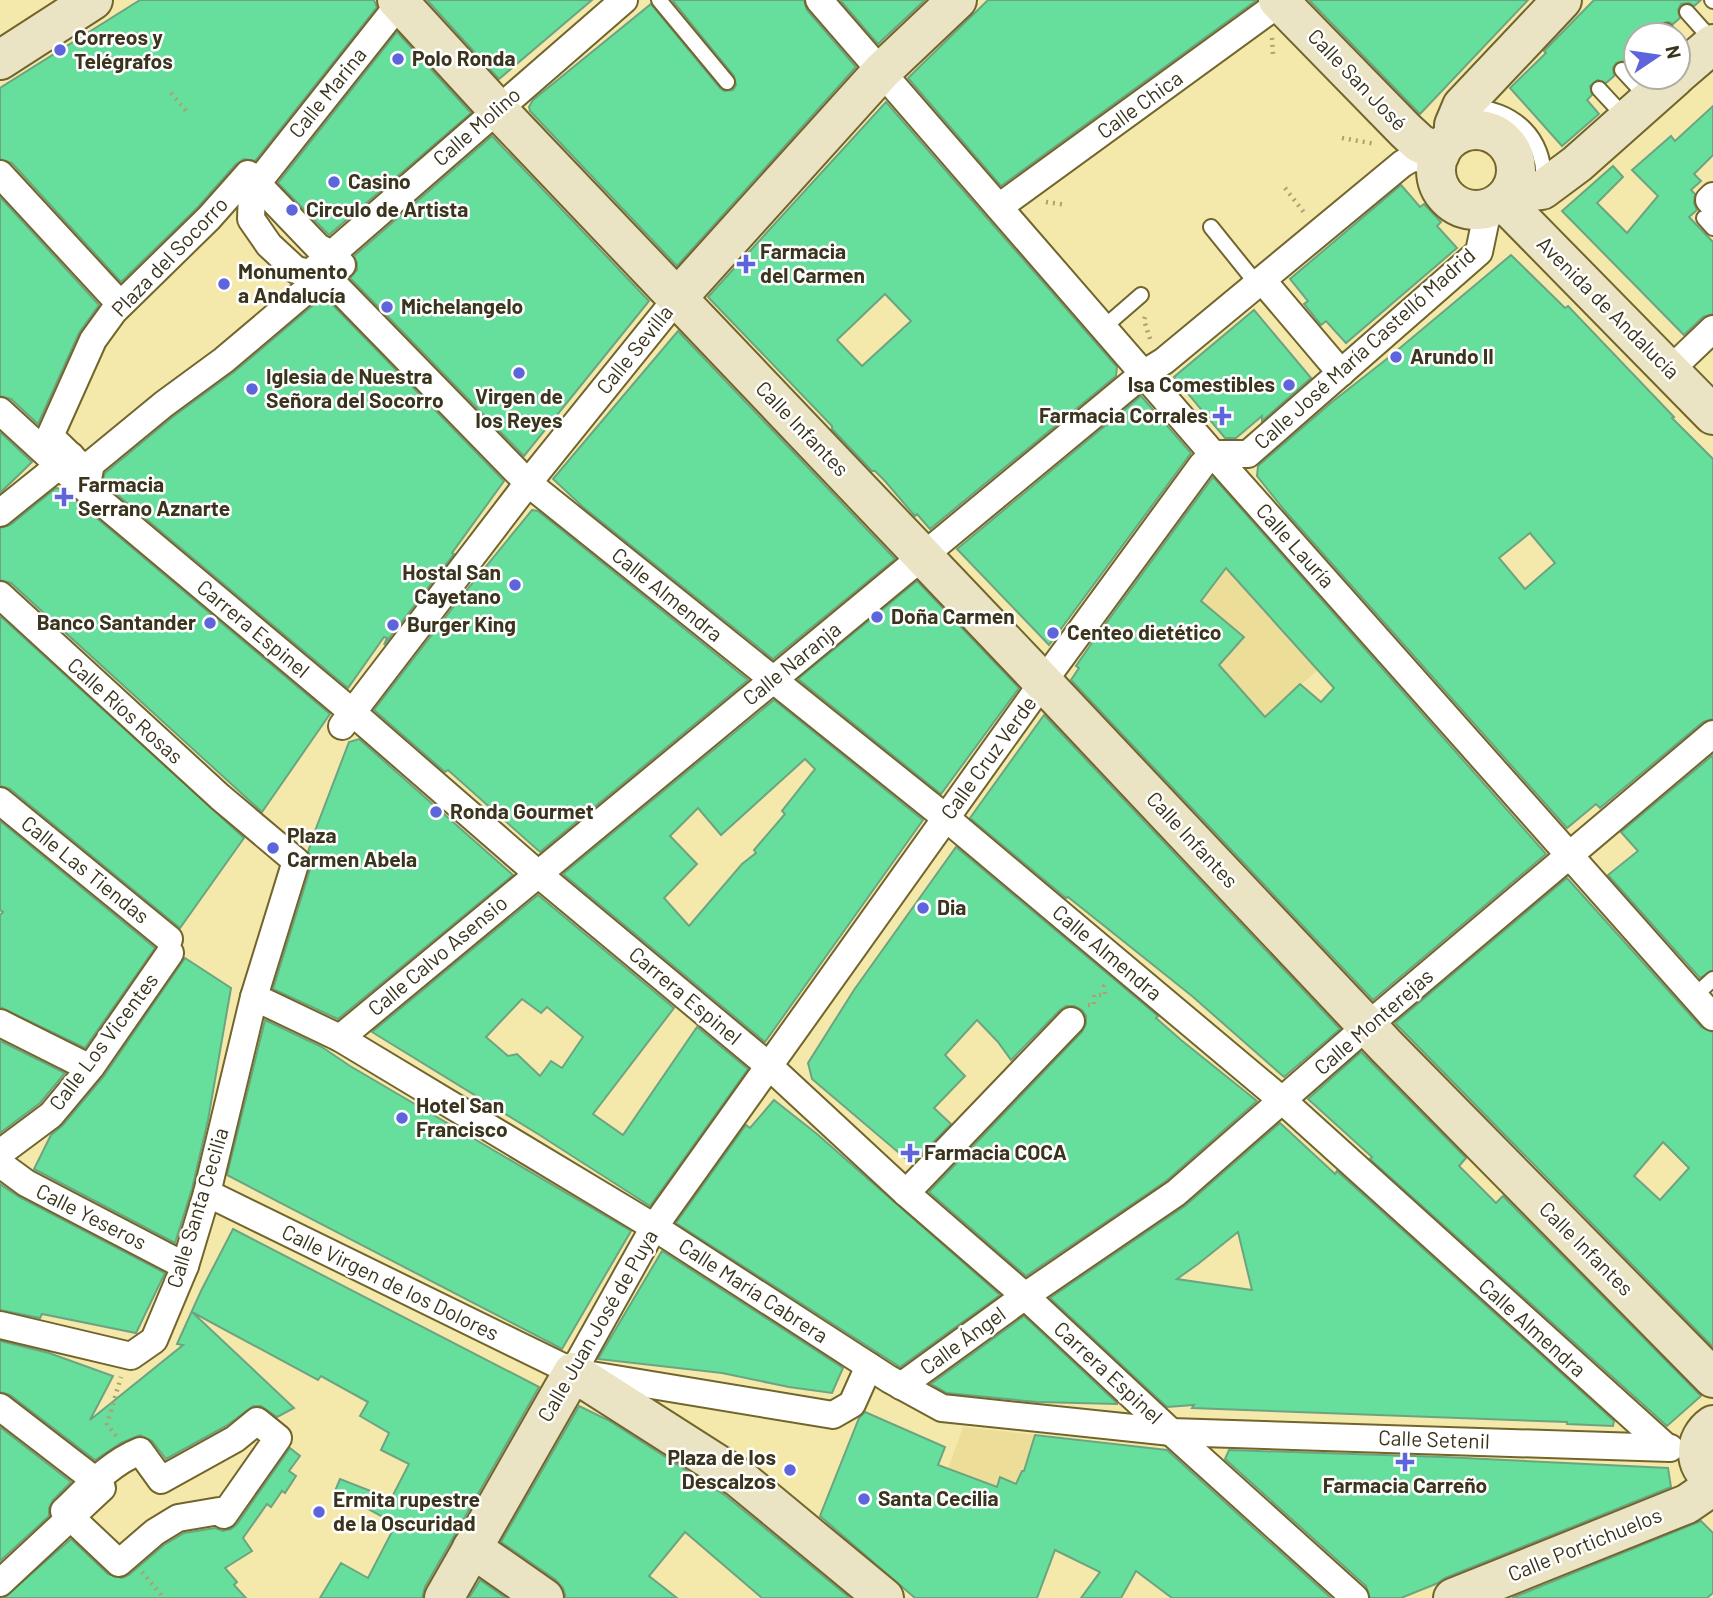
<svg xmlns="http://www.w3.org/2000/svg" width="1713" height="1598" viewBox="0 0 1713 1598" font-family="Barlow,sans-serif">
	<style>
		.built { fill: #ecdd98 }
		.building { fill: #66df9c; stroke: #6ca482; stroke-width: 2; fill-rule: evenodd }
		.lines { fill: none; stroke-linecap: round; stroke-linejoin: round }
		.lane-casing { stroke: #72652c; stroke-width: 18 }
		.street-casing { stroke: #72652c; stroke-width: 30 }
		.secondary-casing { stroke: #72652c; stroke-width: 42 }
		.path { stroke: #aba172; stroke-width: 4.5; stroke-dasharray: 2 5; stroke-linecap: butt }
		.lane { stroke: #fff; stroke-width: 14 }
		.street { stroke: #fff; stroke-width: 26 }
		.secondary { stroke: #ebe4c4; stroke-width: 38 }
		.poi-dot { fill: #5e64dc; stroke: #fff; stroke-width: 2.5 }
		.labels { text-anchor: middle; stroke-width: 5; stroke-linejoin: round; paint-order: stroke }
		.poi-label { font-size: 21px; font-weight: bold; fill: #3a341c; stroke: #fff; text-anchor: start }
		.street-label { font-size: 21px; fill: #3a341c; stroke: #fff }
	</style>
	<rect width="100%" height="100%" fill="#f5e8ab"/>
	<g class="built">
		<path d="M1253,522L1300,574L1270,608L1321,667L1265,717L1219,664L1235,647V629L1201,601L1236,541Z"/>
		<path d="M963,1427L1035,1435L1024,1470L1070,1510L1054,1552L998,1535L928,1524Z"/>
	</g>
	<g class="building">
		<path d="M140,0H374L377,7L255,161L244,159L236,164L198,207L121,282L12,163L0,159V88Z"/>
		<path d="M427,0H592L499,79Z"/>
		<path d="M672,0H804L807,10L856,67L677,266L530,111L529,107L533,100L651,4L720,88L724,91L733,90L736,85L734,76Z"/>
		<path d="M840,0H925L878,44Z"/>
		<path d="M988,0H1257L1001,186L908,78Z"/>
		<path d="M1309,0H1528L1420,114Z"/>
		<path d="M1594,0H1701L1694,6L1689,3L1681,4L1678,10L1680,18L1673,24L1668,22L1660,24L1657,29V35H1636V57L1629,63L1624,61L1616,63L1613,68L1614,76L1606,83L1598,80L1590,86L1592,95L1587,100L1599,114L1562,146L1510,88L1546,53L1544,51Z"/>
		<path d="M397,32L471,113L329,235L278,183Z"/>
		<path d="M886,102L1117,367L1116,376L930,529L917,514L915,516L885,481L875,471H872L832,429V426L708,297ZM885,294L911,321L862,366L837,340Z"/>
		<path d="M1713,106V155L1694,174L1701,181L1691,190L1695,194L1694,203L1697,210L1689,217L1713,242V314L1703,317L1684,335L1562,211L1613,166L1623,177L1597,203L1627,233L1658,196L1632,170L1671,136L1675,141Z"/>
		<path d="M492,136L649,301L524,456L350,278L357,270V263L354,256Z"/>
		<path d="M1401,185L1420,207L1424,204L1441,222L1437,226L1457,248L1346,343L1326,321L1321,325L1304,304L1308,301L1290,279Z"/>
		<path d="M0,197L99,305L79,333L38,424L11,399L0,396Z"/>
		<path d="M1511,255L1565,308L1568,306L1674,417L1672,418L1713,459V719L1703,722L1600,808L1596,804L1567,828L1285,511L1257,476L1258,466L1332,402L1388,358ZM1530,533L1555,563L1525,589L1499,558Z"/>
		<path d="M324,296L504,481L452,553L454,554L384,645L387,638L384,637L348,688L102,482L105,473L174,416L234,372Z"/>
		<path d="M1254,310L1311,378L1262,421V416L1236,438H1225L1174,377Z"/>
		<path d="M678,331L895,559L773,659L583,507L553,479Z"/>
		<path d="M1141,396L1191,453L1049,645L957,549Z"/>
		<path d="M0,432L32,462L0,493Z"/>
		<path d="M1213,477L1546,854L1373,1000L1071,680L1079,668L1076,666L1096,637ZM1226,568L1334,688L1321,702L1300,684L1265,717L1219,665L1244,637L1201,601Z"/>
		<path d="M56,488L62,489L330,714L262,812L11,583L0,580V528L10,525Z"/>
		<path d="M532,510L538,511L748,680L540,852L448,770L445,772L374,710L461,597Z"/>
		<path d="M917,581L1019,688L941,794L798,679Z"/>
		<path d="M0,616L244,838L180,928L10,789L0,786Z"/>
		<path d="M774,700L923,820L765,1042L563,874ZM805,759L815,769L782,811L785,814L754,850L756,853L742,864L689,926L664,898L697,864L670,836L698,808L721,835Z"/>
		<path d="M1044,715L1340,1029L1284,1077L1192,996L1068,897L1066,898L970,818Z"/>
		<path d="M359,739L513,875L338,1019L273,989L311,866V857L308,852L315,831L349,742Z"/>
		<path d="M1713,755V970L1700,978L1608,875L1638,851L1621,832Z"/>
		<path d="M0,821L155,948L85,1048L0,1007V915L3,912L0,910Z"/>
		<path d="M956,847L1158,1016L1156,1018L1181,1040L1257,1101L1166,1181L1026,1276L929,1192L1082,1032L1086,1024V1016L1082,1010L1074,1006H1066L1060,1010L1011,1060L998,1042L977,1020L945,1055L965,1076L934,1108L951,1124L912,1164L812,1079L808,1063L854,990Z"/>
		<path d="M1567,878L1701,1027L1713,1032V1347L1395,1023ZM1663,1142L1689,1168L1660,1200L1634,1176Z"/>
		<path d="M538,895L674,1008L593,1114L623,1135L697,1027L748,1069L650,1206L538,1134L372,1032ZM522,999L541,1013L547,1007L583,1037L562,1068L551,1061L540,1076L517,1054L508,1056L486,1037Z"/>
		<path d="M185,958L231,988L208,1120L192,1189L175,1243L34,1169L51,1135L63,1125L104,1076Z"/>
		<path d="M265,1020L322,1047L350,1066L631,1231L562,1349L227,1175Z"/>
		<path d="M0,1041L65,1073L40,1103L0,1133Z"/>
		<path d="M1361,1052L1466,1158L1459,1166L1496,1203L1503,1196L1701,1396L1667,1426L1370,1159L1372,1157L1308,1099Z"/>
		<path d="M774,1100L817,1134L1000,1295L900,1367L676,1223L746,1125L750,1128Z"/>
		<path d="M1280,1123L1335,1174L1337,1171L1614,1421L1613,1426L1567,1424V1422L1192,1408L1194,1405L1167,1407L1050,1298L1185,1206ZM1238,1232L1252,1290L1177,1279L1198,1264Z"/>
		<path d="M0,1184L19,1197L165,1273L136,1333L42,1314L40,1318L0,1310Z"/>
		<path d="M233,1229L539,1387L425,1587L422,1598H320L341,1563L368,1578L396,1524L335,1491L340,1479L391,1499L409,1464L381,1450L389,1433L360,1416L368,1402L321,1376L318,1380L192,1312L294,1408L277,1417L261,1406H253L226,1426L166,1459L152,1441L140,1435L121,1443L95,1460L10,1395L0,1392V1341L49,1353L113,1376L90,1420L183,1345L177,1344L201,1291Z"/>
		<path d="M662,1251L843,1368L832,1393L789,1387L722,1373L598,1359Z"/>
		<path d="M1024,1316L1117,1403V1404L1037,1402L947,1393L931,1384Z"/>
		<path d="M579,1406L608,1420L726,1496L850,1598H762L685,1532L649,1576L677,1598H566L563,1588L556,1580L501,1542Z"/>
		<path d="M865,1412L945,1447L938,1465L997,1487L1000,1477L1016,1484L1022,1471H1024L1035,1435L1167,1450L1331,1598H1172L1136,1571L1121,1598H1081L1100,1572L1055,1550L1037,1598H915L820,1516L859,1418Z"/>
		<path d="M0,1427L71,1482L53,1500L49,1508V1516L0,1561Z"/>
		<path d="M290,1448L300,1456L289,1471L296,1476L285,1493L282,1491L271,1507L267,1504L243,1538L252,1551L225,1568L237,1582L234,1585L246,1598H4L71,1539L108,1574L122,1578L129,1575L164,1545L184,1533L215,1528L223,1531L231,1529L237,1524Z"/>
		<path d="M1229,1450L1444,1457L1668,1468L1671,1487L1445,1578L1438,1583L1401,1598H1370L1366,1586L1225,1459Z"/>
		<path d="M1701,1521L1713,1533V1593L1707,1598H1512Z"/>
		<path d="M480,1580L506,1598H469Z"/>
	</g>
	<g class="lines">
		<g class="lane-casing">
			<g id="lane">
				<path d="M659,0L727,82"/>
				<path d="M1712,0L1713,1"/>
				<path d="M1687,12L1713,41"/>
				<path d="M1666,31L1670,35"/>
				<path d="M1622,70L1648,98"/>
				<path d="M1599,89L1625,117"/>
				<path d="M1470,107C1512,107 1547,138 1543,182"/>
				<path d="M1704,218L1713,228"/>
				<path d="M1211,227L1257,284"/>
				<path d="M1103,328L1141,295"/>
				<path d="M1694,996L1713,979"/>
			</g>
		</g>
		<g class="street-casing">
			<g id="street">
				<path d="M819,0L1213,454L1713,1017"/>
				<path d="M400,3L252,190L251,219L269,245L296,270L310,273L624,0"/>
				<path d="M0,174L120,304"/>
				<path d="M248,174L318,247L331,254L342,265L315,283L224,360L164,404L91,464L89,474L50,436L93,340L114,311L209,218Z"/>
				<path d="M1713,196L1709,200L1713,204"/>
				<path d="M999,207L1281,2"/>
				<path d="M326,276L528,483L946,818L1283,1101L1666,1447"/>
				<path d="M1262,280L1341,373"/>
				<path d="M1670,370L1713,329"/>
				<path d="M0,411L74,479L352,712L537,873L769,1066L906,1193L1025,1296L1171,1432L1355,1598"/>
				<path d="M0,513L71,456"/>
				<path d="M0,595L220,797L296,861L254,997L207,1193L185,1266L154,1340L131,1356L0,1325"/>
				<path d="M342,726L528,483L678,297"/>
				<path d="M0,801L169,939"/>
				<path d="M254,997L340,1038L654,1227L889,1379L942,1408L1171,1432L1670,1448"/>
				<path d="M0,1023L82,1064"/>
				<path d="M340,1038L1143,374L1164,361L1402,164L1412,158L1438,159"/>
				<path d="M0,1153L51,1115L91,1067L170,953"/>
				<path d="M0,1164L26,1183L185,1266"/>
				<path d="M207,1193L573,1372L833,1415L852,1404L869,1366"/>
				<path d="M906,1193L1071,1021"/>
				<path d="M573,1372L654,1227L1043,682L1202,465L1213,454H1248L1479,252L1488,209"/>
				<path d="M901,1386L1025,1296L1176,1193L1367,1026L1713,734"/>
				<path d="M0,1407L96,1481L102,1488L0,1583"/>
				<path d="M257,1421L278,1438L224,1515L219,1511L178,1518L155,1532L119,1563L64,1511C87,1489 110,1463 140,1451L161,1480L235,1439Z"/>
			</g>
		</g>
		<g class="secondary-casing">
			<g id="secondary">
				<path d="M397,0L498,110L1058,698L1387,1047L1713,1378"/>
				<path d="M1278,0L1406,131L1419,143L1440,154"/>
				<path d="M0,60L93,0"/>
				<path d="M1678,74L1713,44"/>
				<circle cx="1476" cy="170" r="40"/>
				<path d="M1456,135L1454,125L1462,106L1562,0"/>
				<path d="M1512,189L1526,192L1542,190L1577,164L1675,77"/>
				<path d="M1503,201L1713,415"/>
				<path d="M678,297L882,71L957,0"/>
				<path d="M1713,1425C1693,1439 1693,1466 1713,1479"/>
				<path d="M472,1548L544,1598"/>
				<path d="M444,1598L573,1372L739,1478L884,1598"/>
				<path d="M1453,1598L1687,1504L1713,1486"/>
			</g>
		</g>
		<g class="path">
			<path d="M1272,38L1273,55"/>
			<path d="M171,93L187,112"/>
			<path d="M1342,138L1376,144"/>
			<path d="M1285,188L1306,215"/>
			<path d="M1046,202L1066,205"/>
			<path d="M1145,317L1144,320L1151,342"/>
			<path d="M1088,1005H1094V995H1105L1104,986L1107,984"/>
			<path d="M116,1436L107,1424L121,1377"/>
			<path d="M142,1572L164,1598"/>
		</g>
		<use href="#lane" class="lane"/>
		<use href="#street" class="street"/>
		<use href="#secondary" class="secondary"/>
	</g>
	<g class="poi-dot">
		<circle cx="60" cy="50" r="7"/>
		<circle cx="398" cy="59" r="7"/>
		<circle cx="334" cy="182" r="7"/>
		<circle cx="292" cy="210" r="7"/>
		<path d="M742.5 253.5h7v7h7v7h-7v7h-7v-7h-7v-7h7z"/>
		<circle cx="224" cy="284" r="7"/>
		<circle cx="387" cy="307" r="7"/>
		<circle cx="1396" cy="357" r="7"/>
		<circle cx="519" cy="373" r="7"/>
		<circle cx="1289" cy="385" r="7"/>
		<circle cx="252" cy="389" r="7"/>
		<path d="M1218.5 405.5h7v7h7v7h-7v7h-7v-7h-7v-7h7z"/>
		<path d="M60.5 486.5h7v7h7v7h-7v7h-7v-7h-7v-7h7z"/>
		<circle cx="515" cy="585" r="7"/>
		<circle cx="877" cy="617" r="7"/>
		<circle cx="210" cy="623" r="7"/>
		<circle cx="393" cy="625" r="7"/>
		<circle cx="1053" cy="633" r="7"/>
		<circle cx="436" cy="812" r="7"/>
		<circle cx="273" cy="848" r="7"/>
		<circle cx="923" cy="908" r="7"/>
		<circle cx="402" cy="1118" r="7"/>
		<path d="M906.5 1142.5h7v7h7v7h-7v7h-7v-7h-7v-7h7z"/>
		<path d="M1401.5 1451.5h7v7h7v7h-7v7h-7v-7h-7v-7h7z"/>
		<circle cx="790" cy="1470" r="7"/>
		<circle cx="864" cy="1499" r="7"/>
		<circle cx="319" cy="1512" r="7"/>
	</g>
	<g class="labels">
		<g class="poi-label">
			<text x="74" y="45">Correos y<tspan x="74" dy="24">Telégrafos</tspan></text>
			<text x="412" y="66">Polo Ronda</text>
			<text x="348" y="189">Casino</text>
			<text x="306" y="217">Circulo de Artista</text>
			<text x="760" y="259">Farmacia<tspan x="760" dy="24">del Carmen</tspan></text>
			<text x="238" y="279">Monumento<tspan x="238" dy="24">a Andalucía</tspan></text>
			<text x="401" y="314">Michelangelo</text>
			<text x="1410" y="364">Arundo II</text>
			<text x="266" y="384">Iglesia de Nuestra<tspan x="266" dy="24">Señora del Socorro</tspan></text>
			<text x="1275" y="392" text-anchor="end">Isa Comestibles</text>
			<text x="519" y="404" text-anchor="middle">Virgen de<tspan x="519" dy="24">los Reyes</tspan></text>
			<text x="1208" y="423" text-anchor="end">Farmacia Corrales</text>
			<text x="78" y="492">Farmacia<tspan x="78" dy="24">Serrano Aznarte</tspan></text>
			<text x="501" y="580" text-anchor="end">Hostal San<tspan x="501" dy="24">Cayetano</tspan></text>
			<text x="891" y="624">Doña Carmen</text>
			<text x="196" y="630" text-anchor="end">Banco Santander</text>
			<text x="407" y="632">Burger King</text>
			<text x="1067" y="640">Centeo dietético</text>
			<text x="450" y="819">Ronda Gourmet</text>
			<text x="287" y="843">Plaza<tspan x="287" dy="24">Carmen Abela</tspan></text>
			<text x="937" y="915">Dia</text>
			<text x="416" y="1113">Hotel San<tspan x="416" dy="24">Francisco</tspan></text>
			<text x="924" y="1160">Farmacia COCA</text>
			<text x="776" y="1465" text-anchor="end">Plaza de los<tspan x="776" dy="24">Descalzos</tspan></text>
			<text x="1405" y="1493" text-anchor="middle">Farmacia Carreño</text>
			<text x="878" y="1506">Santa Cecilia</text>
			<text x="333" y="1507">Ermita rupestre<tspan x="333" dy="24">de la Oscuridad</tspan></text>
		</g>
		<g class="street-label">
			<text transform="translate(1357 80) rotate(46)" y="7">Calle San José</text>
			<text transform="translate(328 93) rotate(-51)" y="7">Calle Marina</text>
			<text transform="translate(1140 105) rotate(-36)" y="7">Calle Chica</text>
			<text transform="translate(477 127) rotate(-41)" y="7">Calle Molino</text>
			<text transform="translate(170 257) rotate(-46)" y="7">Plaza del Socorro</text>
			<text transform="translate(1608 308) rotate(45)" y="7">Avenida de Andalucía</text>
			<text transform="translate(1365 349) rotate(-42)" y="7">Calle José María Castelló Madrid</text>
			<text transform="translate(635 350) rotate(-51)" y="7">Calle Sevilla</text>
			<text transform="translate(802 429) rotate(46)" y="7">Calle Infantes</text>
			<text transform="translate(1295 546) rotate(48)" y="7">Calle Lauría</text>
			<text transform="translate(667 595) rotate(39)" y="7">Calle Almendra</text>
			<text transform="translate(253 629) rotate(40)" y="7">Carrera Espinel</text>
			<text transform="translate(792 664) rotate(-39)" y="7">Calle Naranja</text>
			<text transform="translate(125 711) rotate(42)" y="7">Calle Ríos Rosas</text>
			<text transform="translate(989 758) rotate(-54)" y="7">Calle Cruz Verde</text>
			<text transform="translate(1192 840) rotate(47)" y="7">Calle Infantes</text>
			<text transform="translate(85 870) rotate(39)" y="7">Calle Las Tiendas</text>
			<text transform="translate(1107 953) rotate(40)" y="7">Calle Almendra</text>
			<text transform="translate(438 956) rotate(-40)" y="7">Calle Calvo Asensio</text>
			<text transform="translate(685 996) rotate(40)" y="7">Carrera Espinel</text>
			<text transform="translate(1374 1022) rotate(-41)" y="7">Calle Monterejas</text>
			<text transform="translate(104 1042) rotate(-53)" y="7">Calle Los Vicentes</text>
			<text transform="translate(198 1208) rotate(-73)" y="7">Calle Santa Cecilia</text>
			<text transform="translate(91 1217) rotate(27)" y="7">Calle Yeseros</text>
			<text transform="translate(1586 1249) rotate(45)" y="7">Calle Infantes</text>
			<text transform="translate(390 1283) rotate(26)" y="7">Calle Virgen de los Dolores</text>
			<text transform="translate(753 1291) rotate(33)" y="7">Calle María Cabrera</text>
			<text transform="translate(598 1326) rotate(-60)" y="7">Calle Juan José de Puya</text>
			<text transform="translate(1532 1328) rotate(42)" y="7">Calle Almendra</text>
			<text transform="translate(963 1341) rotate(-36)" y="7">Calle Ángel</text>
			<text transform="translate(1108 1373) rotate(43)" y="7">Carrera Espinel</text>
			<text transform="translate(1434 1440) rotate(2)" y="7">Calle Setenil</text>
			<text transform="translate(1585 1545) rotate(-22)" y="7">Calle Portichuelos</text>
		</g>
	</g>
	<g transform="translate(1657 56) rotate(77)"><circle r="33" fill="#ffffff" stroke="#b0aea4" stroke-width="2"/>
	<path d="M0-5L12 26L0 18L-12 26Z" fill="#5e64dc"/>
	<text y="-10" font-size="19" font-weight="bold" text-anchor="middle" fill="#3a341c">N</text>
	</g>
</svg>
